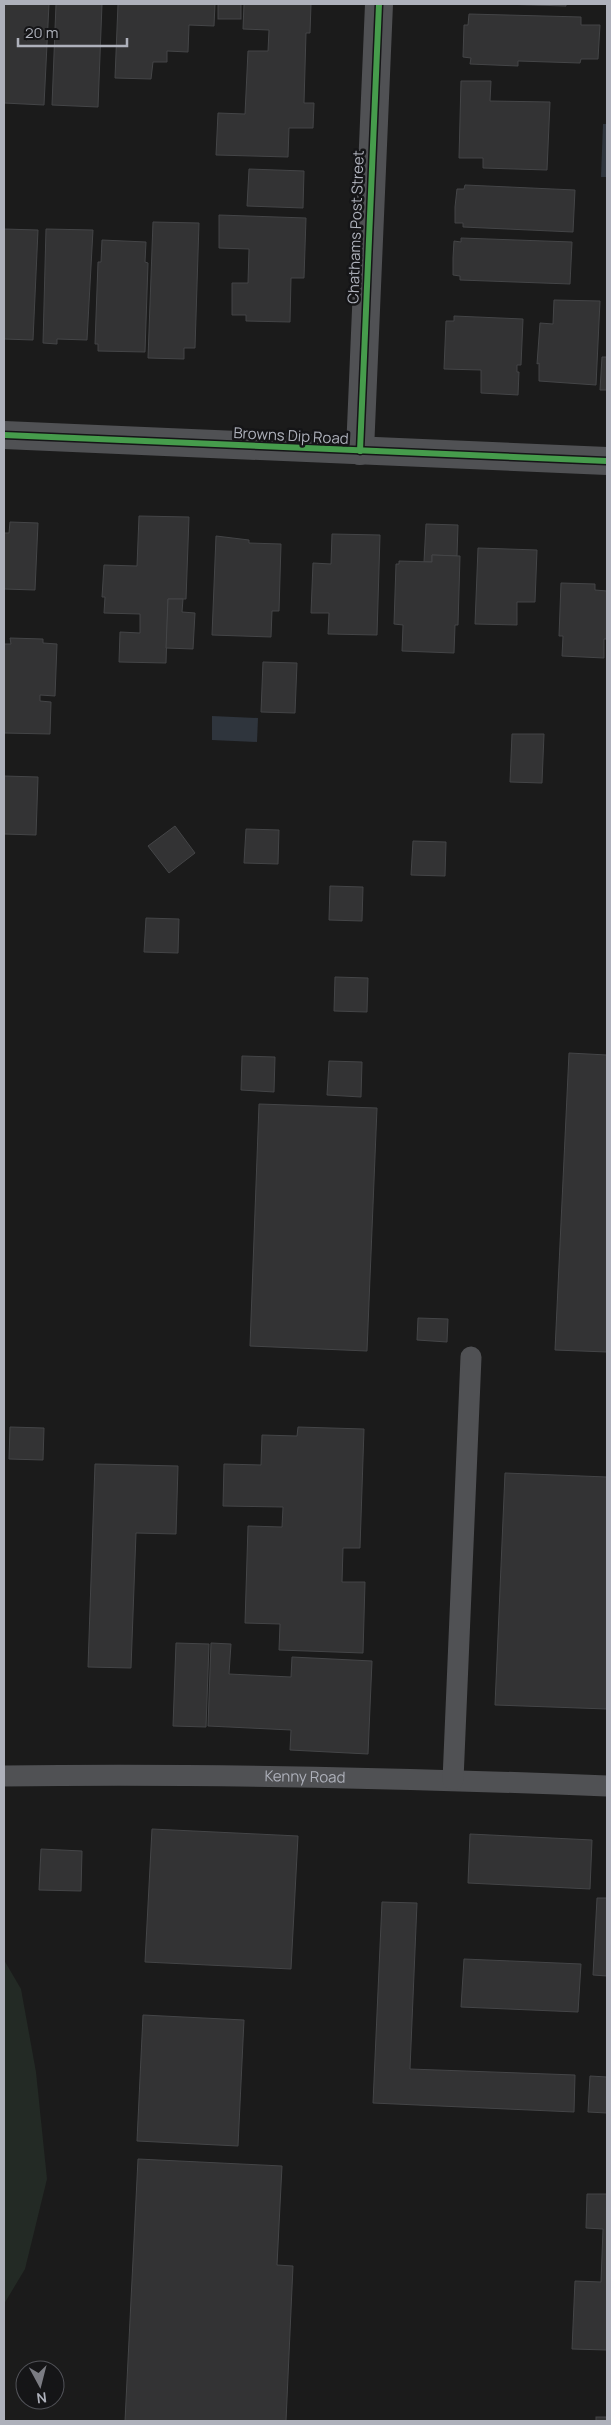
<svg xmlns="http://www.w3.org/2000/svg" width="611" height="2425" viewBox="0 0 611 2425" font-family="Manrope,sans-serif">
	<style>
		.green { fill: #232a25 }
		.water { fill: #2f353d }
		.building { fill: #333334; stroke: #444547 }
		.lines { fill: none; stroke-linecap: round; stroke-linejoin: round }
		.service { stroke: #505154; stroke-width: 21 }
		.minor { stroke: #505154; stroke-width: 28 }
		.cycleway-casing { stroke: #151517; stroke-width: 9 }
		.cycleway { stroke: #469c4c; stroke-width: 6 }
		.labels { text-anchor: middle; stroke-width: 5; stroke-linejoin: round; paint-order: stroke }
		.street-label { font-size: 15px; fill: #aeb1bb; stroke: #151517 }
	</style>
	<rect width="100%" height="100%" fill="#1b1b1b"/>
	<path class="green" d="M4,1960L21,1989L36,2072L47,2179L25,2269L4,2304Z"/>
	<g class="water">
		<path d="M603,124H607V177H601Z"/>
		<path d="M212,716L258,718L257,742L212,740Z"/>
	</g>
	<g class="building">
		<path d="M4,4H49L44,105L4,103Z"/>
		<path d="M56,4H102L98,107L52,105Z"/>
		<path d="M118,4H215L214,26L189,25L188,52L167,51V62H153L151,79L115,78Z"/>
		<rect x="218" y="4" width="23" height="15"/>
		<path d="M244,4H311L310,33H306L304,103H314L313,128H289L288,157L216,155L218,113L245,114L248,51H268L269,30L243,29Z"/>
		<path d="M500,4H566V6Z"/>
		<path d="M469,14L581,17V25H600L598,59H581L580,63L518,61V66L470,64L471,58L463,57L464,25H468Z"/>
		<path d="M461,81H491L490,101L550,102L547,170L483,168V158H459Z"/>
		<path d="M249,169L304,171L303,208L247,206Z"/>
		<path d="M465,185L575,190L573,232L463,227V223H455V207L457,189H464Z"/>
		<path d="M219,215L306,218L304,278H291L290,322L246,321V315H232V283H248L249,249L219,248Z"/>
		<path d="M153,222L199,223L195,348H184V359L148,358Z"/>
		<path d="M4,229L38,230L33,340L4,339Z"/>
		<path d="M46,229L93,230L87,340L57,339V344L43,343Z"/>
		<path d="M461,238L572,242L570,284L460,280V276L453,275V258L454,241L461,242Z"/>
		<path d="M102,240L146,242L145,262L148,263L145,352L98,351V344H95L98,262H101Z"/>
		<path d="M554,300L600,301L596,385L539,381V363L537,364L540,323L553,324Z"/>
		<path d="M454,316L523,319L521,365H517V372H519L518,395L481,393V370L444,369L446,321H454Z"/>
		<path d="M602,357H607V390H600Z"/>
		<path d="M139,516L189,517L186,599H168L166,663L119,662L120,632L140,633V614L104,613L105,597H102L104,565L137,566Z"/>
		<path d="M10,522L38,523L35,590L4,589V533H9Z"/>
		<path d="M426,524L458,525L457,556L432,555V562H424Z"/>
		<path d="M332,534L380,535L377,635L328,634L329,613H311L313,563L331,564Z"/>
		<path d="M216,536L249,540V543L281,544L279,611H272L271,637L212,635Z"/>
		<path d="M478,548L537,550L535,602H517V625L475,624Z"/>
		<path d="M432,555L460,556L458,625H455L454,653L402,651L403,625L394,624L396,564H399V561L432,562Z"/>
		<path d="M561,583L595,584V590L607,591V639H604V658L562,656L563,636H559Z"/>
		<path d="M168,599H183L182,612L195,613L193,649L166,648Z"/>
		<path d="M10,638L43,639V643L57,644L55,696L40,695V701L51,702L50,734L4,733V644H11Z"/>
		<path d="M263,662L297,663L295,713L261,712Z"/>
		<path d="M512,734H544L542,783L510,782Z"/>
		<path d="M4,776L38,777L36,835L4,834Z"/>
		<path d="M175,826L195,853L169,873L148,846Z"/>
		<path d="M246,829L279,830L278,864L244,863Z"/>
		<path d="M413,841L446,842L445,876L411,875Z"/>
		<path d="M330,886L363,887L362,921L329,920Z"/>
		<path d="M146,918L179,919L178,953L144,952Z"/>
		<path d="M335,977L368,978L367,1012L334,1011Z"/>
		<path d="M569,1053L607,1055V1352L555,1350Z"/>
		<path d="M242,1056L275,1057L274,1092L241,1090Z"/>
		<path d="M329,1061L362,1062L361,1097L327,1095Z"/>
		<path d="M259,1104L377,1108L367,1351L250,1346Z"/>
		<path d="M418,1318L448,1319L447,1342L417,1340Z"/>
		<path d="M10,1427L44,1428L43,1460L9,1459Z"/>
		<path d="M298,1427L364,1429L360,1548H343L342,1582H365L363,1653L279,1650L280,1624L245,1623L248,1526L282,1527L283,1507L223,1506L224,1464L261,1465L262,1435L297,1436Z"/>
		<path d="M95,1464L178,1466L176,1534L136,1533L131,1668L88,1667Z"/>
		<path d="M505,1473L607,1477V1709L495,1705Z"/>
		<path d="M176,1643L209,1644L206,1727L173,1726Z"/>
		<path d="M211,1643L231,1644L229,1674L291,1677L292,1657L372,1661L368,1754L290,1750L291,1730L208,1726Z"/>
		<path d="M152,1829L298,1836L291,1969L145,1962Z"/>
		<path d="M470,1834L592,1840L590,1889L468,1883Z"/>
		<path d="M41,1849L82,1851L81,1891L39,1890Z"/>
		<path d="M597,1898H607V1976L593,1975Z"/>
		<path d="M382,1902L417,1903L410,2069L575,2075L574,2112L373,2103Z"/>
		<path d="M464,1959L581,1964L578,2012L461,2007Z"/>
		<path d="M143,2015L244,2020L238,2146L137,2141Z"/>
		<path d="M590,2076L607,2077V2113L588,2112Z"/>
		<path d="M138,2159L282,2166L277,2265L293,2266L286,2421H125Z"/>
		<path d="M587,2194H607V2350L572,2349L575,2281L601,2282L603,2229L586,2228Z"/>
		<rect x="596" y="2417" width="11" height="4"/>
	</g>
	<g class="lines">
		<g class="service">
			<path id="s1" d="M4,1776C205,1773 406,1778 607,1786"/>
			<path d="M453,1780L471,1357"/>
		</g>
		<g class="minor">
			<path d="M4,435L607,461"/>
			<path d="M360,451L379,4"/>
		</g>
		<g class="cycleway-casing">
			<g id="cycleway">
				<path d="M4,435L607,461"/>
				<path d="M360,451L379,4"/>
			</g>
		</g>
		<use href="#cycleway" class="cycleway"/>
	</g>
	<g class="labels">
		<g class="street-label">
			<text transform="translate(356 227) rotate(-88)" y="5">Chathams Post Street</text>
			<text transform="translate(291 436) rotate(3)" y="5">Browns Dip Road</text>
			<text dy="5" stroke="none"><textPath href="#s1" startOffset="301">Kenny Road</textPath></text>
		</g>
	</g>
	<rect width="611" height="2425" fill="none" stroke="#aeb1bb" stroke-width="10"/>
	<g transform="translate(40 2385) rotate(173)"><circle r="24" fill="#151517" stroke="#525359"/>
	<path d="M0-4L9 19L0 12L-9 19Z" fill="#7b7c83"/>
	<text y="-8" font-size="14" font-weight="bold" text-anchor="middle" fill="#aeb1bb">N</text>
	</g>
	<path d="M18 38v8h109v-8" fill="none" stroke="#aeb1bb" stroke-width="2.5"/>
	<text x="25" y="38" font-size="15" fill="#aeb1bb" stroke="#151517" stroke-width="4" paint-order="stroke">20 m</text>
</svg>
